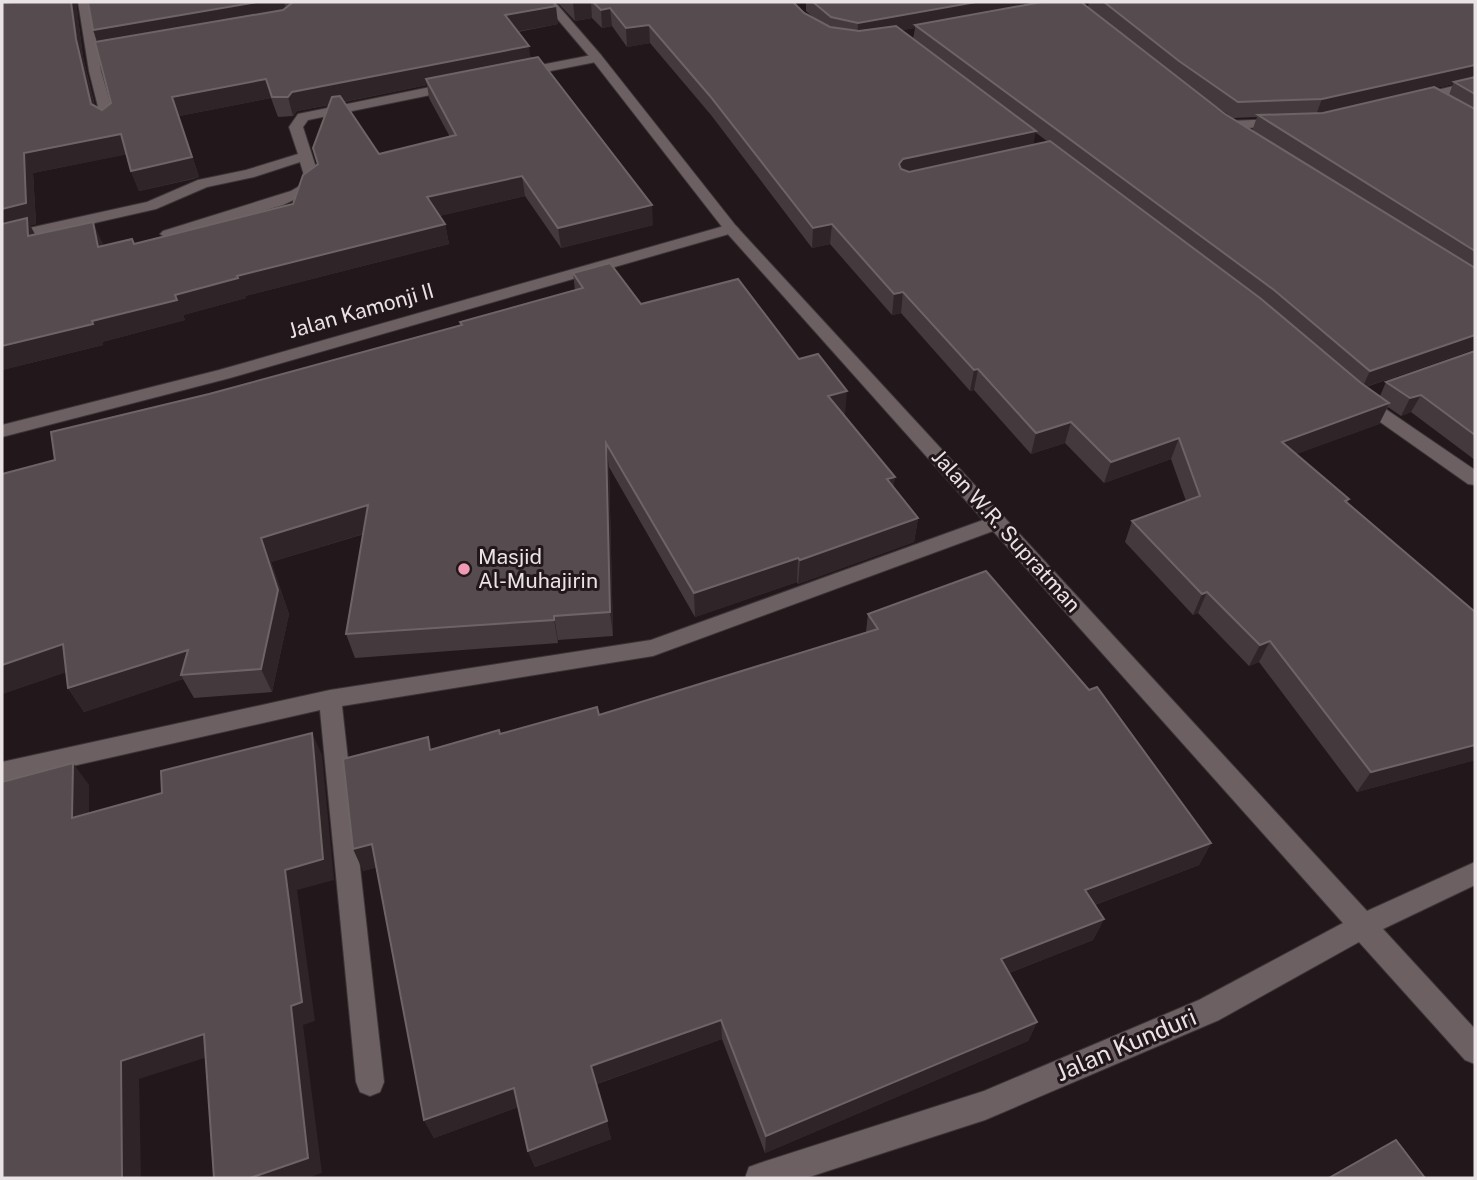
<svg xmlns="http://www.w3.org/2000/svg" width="1477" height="1180" viewBox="0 0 1477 1180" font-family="'Public Sans',sans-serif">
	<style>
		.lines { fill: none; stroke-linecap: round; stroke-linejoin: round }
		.lane-casing { stroke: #3c3537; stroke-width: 2 }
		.street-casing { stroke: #3c3537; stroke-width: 2 }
		.secondary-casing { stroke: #3c3537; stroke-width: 2 }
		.lane { fill: #6c6063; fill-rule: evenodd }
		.street { fill: #6c6063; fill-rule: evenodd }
		.secondary { fill: #6c6063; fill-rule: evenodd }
		.wall { fill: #443a3d; fill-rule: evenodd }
		.shaded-wall { fill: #2f2528 }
		.building { fill: #564c4f; stroke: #6d6466; stroke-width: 2 }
		.poi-dot { fill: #f09ab4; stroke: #22181b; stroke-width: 2.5 }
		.labels { text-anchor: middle; stroke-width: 6; stroke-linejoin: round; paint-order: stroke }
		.street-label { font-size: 21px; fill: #eae3e5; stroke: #22181b }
		.poi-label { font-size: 21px; fill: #eae3e5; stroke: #22181b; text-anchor: start }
		.near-street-label { font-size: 24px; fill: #eae3e5; stroke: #22181b }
	</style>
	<rect width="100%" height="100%" fill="#22181b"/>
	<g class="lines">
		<g class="lane-casing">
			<path id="lane" d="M78,2H90L101,71L116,123L114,126L109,127L102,123L89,71Z"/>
		</g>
		<g class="street-casing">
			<g id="street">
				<path d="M597,54L601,55V61L520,77L514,73L520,69Z"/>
				<path d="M1475,81V89L1416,103L1409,99L1411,96Z"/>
				<path d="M455,82L462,86L460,89L308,120L303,127L321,183L310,192L283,205L168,239L160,234L163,231L291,191L306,182L300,162L254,177L207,187L156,209L2,244V234L147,202L198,180L246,170L298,154L289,127L298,114Z"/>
				<path d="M1281,119L1288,123L1286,126L1226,129L1219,125L1226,121Z"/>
				<path d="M731,224L736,226L739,229L736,232L230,378L2,437V425L219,370Z"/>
				<path d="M1362,395L1368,397L1475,470V485L1468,484L1356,405L1353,401L1356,397Z"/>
				<path d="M997,515L1004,517L1007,522L1004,527L653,656L342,706L384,1082L380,1092L370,1096L360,1092L356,1082L320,710L2,782V762L330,690L651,640Z"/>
			</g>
		</g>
		<g class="secondary-casing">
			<path id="secondary" d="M543,2H555L601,55L736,226L1367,911L1475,862V885L1383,929L1475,1029V1064L1465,1060L1359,942L1219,1020L985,1120L806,1178H745L749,1167L760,1163L984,1091L1199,1000L1343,923L726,232L593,61Z"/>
		</g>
		<use href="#lane" class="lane"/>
		<use href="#street" class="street"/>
		<use href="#secondary" class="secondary"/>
	</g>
	<g class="wall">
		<path d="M15,2H76L83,57L95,106L102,110L111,103L88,2H553L558,24L518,32L531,58L653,225L561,248L525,196L439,216L445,224L449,244L245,296L246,298L183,315L185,320L102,342L103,345L2,370ZM427,85L429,98L450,137L379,154L344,102ZM271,98L278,117L293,116L297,111L329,105L318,164L293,204L134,244L132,239L103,246L102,242L35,234L30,225L36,224L33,173L127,154L131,171L139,191L193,179L199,177L179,116Z"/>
		<path d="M557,2H793L804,13L814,18L806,11V2H1081L1114,27L1088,7L1089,2H1475V349L1366,387L1380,396L1386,382L1475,351V460L1411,412L1401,416L1388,407L1379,424L1296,454L1349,499L1347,503L1475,760L1357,792L1259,662L1249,666L1198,613L1193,615L1125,542L1132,521L1186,501L1171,459L1104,483L1065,443L1031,454L974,390L970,391L901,313L892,315L830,244L812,248L711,115L650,43L627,47L612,26L602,28L592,18L575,21ZM915,28L913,39L901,30ZM1453,84L1449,95L1436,88ZM1200,95L1233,118L1257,117L1252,131L1225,114ZM1035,132L1048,142L1033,145Z"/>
		<path d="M573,273L641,304L799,359L895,477L893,487L918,518L914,542L798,584L797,582L695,617L609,467L613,636L558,640V643L355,658L346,634L364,534L271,562L289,614L272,692L194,698L183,679L84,712L68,688L66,672L2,694V474L55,460L209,394L461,325L460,322L575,290Z"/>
		<path d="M868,614L1211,843L1199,865L1095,905L1104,919L1093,940L1009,973L1037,1022L1028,1041L765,1153L722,1039L597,1084L611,1139L535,1167L528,1151L518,1107L434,1138L424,1120L377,867L363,871L432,749L599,715L866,632Z"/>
	</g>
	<g class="shaded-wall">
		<path d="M71,2H76L83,57L99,124L91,104L76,39Z"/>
		<path d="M257,2H284L288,15L100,49L93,30Z"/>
		<path d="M579,2H591L592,18L575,21L573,3Z"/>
		<path d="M976,2H1055L915,25V28L857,38L858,23Z"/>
		<path d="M556,6L558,24L508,33L505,15Z"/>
		<path d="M610,8L612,26L602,28L601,10Z"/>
		<path d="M649,25L650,43L627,47L626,28Z"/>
		<path d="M529,46L531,65L426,79L427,85L297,111L293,116L288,97L292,92Z"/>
		<path d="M1475,65V79L1454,82L1453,84L1316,115L1322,99Z"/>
		<path d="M266,79L271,98L179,116L199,177L139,191L131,171L172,97Z"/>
		<path d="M1036,131L1032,151L900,179L899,164L903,159Z"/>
		<path d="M121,134L129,154L33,173L36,224L30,225L37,239L2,231V209L24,153Z"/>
		<path d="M522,176L525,196L431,218L427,197Z"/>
		<path d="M652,205L653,225L561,248L558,228Z"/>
		<path d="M93,222L102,242L107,267L98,247Z"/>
		<path d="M445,224L449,244L245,296L246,298L183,315L185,320L102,342L103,345L2,370V346L92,321L237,276Z"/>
		<path d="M832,224L830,244L812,248L813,228Z"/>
		<path d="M903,292L901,313L892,315L894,294Z"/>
		<path d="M1475,335V349L1362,388L1370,371Z"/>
		<path d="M978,369L974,390L970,391L974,370Z"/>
		<path d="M847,391L845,415L826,421L828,396Z"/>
		<path d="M1421,395L1411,412L1401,416L1410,398Z"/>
		<path d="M1389,403L1379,424L1272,463L1282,442Z"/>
		<path d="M1071,422L1065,443L1031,454L1036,433Z"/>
		<path d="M1179,438L1171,459L1104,483L1111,462Z"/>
		<path d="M606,443L609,467L613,636L610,612Z"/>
		<path d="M895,477L891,501L887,479Z"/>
		<path d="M368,505L376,530L271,562L289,614L272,692L261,669V538Z"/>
		<path d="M918,518L914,542L798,584L800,560Z"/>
		<path d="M798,558L797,582L695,617L694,593Z"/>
		<path d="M1207,592L1198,613L1193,615L1202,594Z"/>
		<path d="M554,616L558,640V643L554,620Z"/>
		<path d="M1270,641L1259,662L1249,666L1260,645Z"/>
		<path d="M63,644L78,668L2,694V665Z"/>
		<path d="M188,650L181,675L183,679L84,712L68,688Z"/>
		<path d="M312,733L322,755L334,880L297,890L315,1021L303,1025L322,1173L307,1178H250L291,1006L285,870Z"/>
		<path d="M1475,745V760L1357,792L1371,772Z"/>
		<path d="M73,763L89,785V840L72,818Z"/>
		<path d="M1211,843L1199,865L1076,912L1085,890Z"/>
		<path d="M372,844L382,866L363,871L353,849Z"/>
		<path d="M1104,919L1093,940L993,979L1001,959Z"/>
		<path d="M721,1020L722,1039L596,1084L591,1066Z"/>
		<path d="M1037,1022L1028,1041L765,1153L766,1136Z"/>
		<path d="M204,1034L220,1053L139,1079L141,1178H122L121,1061Z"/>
		<path d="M514,1088L521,1106L434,1138L424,1120Z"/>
		<path d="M607,1121L611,1139L535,1167L528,1151Z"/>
	</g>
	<g class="building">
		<path d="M15,2H71L76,39L91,104L102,110L111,103L95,42L283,10L292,3L290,2H553L556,6L505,15L529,46L292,92L288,97H272L266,79L172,97L192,157L131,171L121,134L24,153L26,203L2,209V3Z"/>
		<path d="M88,2H257L93,30Z"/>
		<path d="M593,2H793L804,13L830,27L859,31L896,26L1036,131L903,159L899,164L901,169L909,172L1050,141L1260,298L1361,383L1389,403L1282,442L1349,499L1345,501L1475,612V745L1371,772L1270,641L1260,645L1207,592L1202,594L1132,521L1200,496L1179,438L1111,462L1071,422L1036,433L978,369L974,370L903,292L894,294L832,224L813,228L710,96L649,25L626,28L610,8L601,10Z"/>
		<path d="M813,2H976L858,23L831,17Z"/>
		<path d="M1042,2H1081L1225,114L1475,268V335L1370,371L1274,290L915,25Z"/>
		<path d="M1104,2H1475V65L1322,99L1238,102L1179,61Z"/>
		<path d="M538,57L652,205L558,228L522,176L427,197L445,224L237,276L238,278L175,295L177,300L92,321L93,324L2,346V224L27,218L28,236L93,222L98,247L132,239L134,244L293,204L303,175L318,164L313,148L332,97L340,96L379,154L456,135L426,79Z"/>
		<path d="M1475,77V94L1454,82Z"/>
		<path d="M1434,87L1475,109V251L1258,115L1323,113Z"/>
		<path d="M610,263L641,304L738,279L799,359L818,354L847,391L828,396L895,477L887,479L918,518L800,560L798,558L694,593L606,443L610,612L554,616V620L346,634L368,505L261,538L278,590L261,669L181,675L188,650L68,688L63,644L2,665V474L55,460L51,432L209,394L462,325L460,322L583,288L573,273Z"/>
		<path d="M1475,351V435L1421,395L1410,398L1386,382Z"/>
		<path d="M986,571L1089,690L1097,687L1211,843L1085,890L1104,919L1001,959L1037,1022L766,1136L721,1020L591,1066L607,1121L528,1151L514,1088L424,1120L372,844L353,849L343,759L428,737L430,750L499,730L500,734L597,707L599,715L878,629L868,614Z"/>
		<path d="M312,733L323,859L285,870L302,1002L291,1006L308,1158L250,1178H214L204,1034L121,1061L122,1178H2V782L73,763L72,818L162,793L161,771Z"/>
		<path d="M1396,1140L1425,1178H1329Z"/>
	</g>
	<circle class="poi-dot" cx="464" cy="569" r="7"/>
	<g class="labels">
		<g class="street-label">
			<text transform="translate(361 311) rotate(-16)" y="7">Jalan Kamonji II</text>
			<text transform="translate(1006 531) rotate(48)" y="7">Jalan W.R. Supratman</text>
		</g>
		<g class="poi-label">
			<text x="478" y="564">Masjid<tspan x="478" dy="24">Al-Muhajirin</tspan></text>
		</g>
		<g class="near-street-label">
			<text transform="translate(1126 1045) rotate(-23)" y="8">Jalan Kunduri</text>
		</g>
	</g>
	<rect width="1477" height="1180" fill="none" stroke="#eae3e5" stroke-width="7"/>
</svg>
